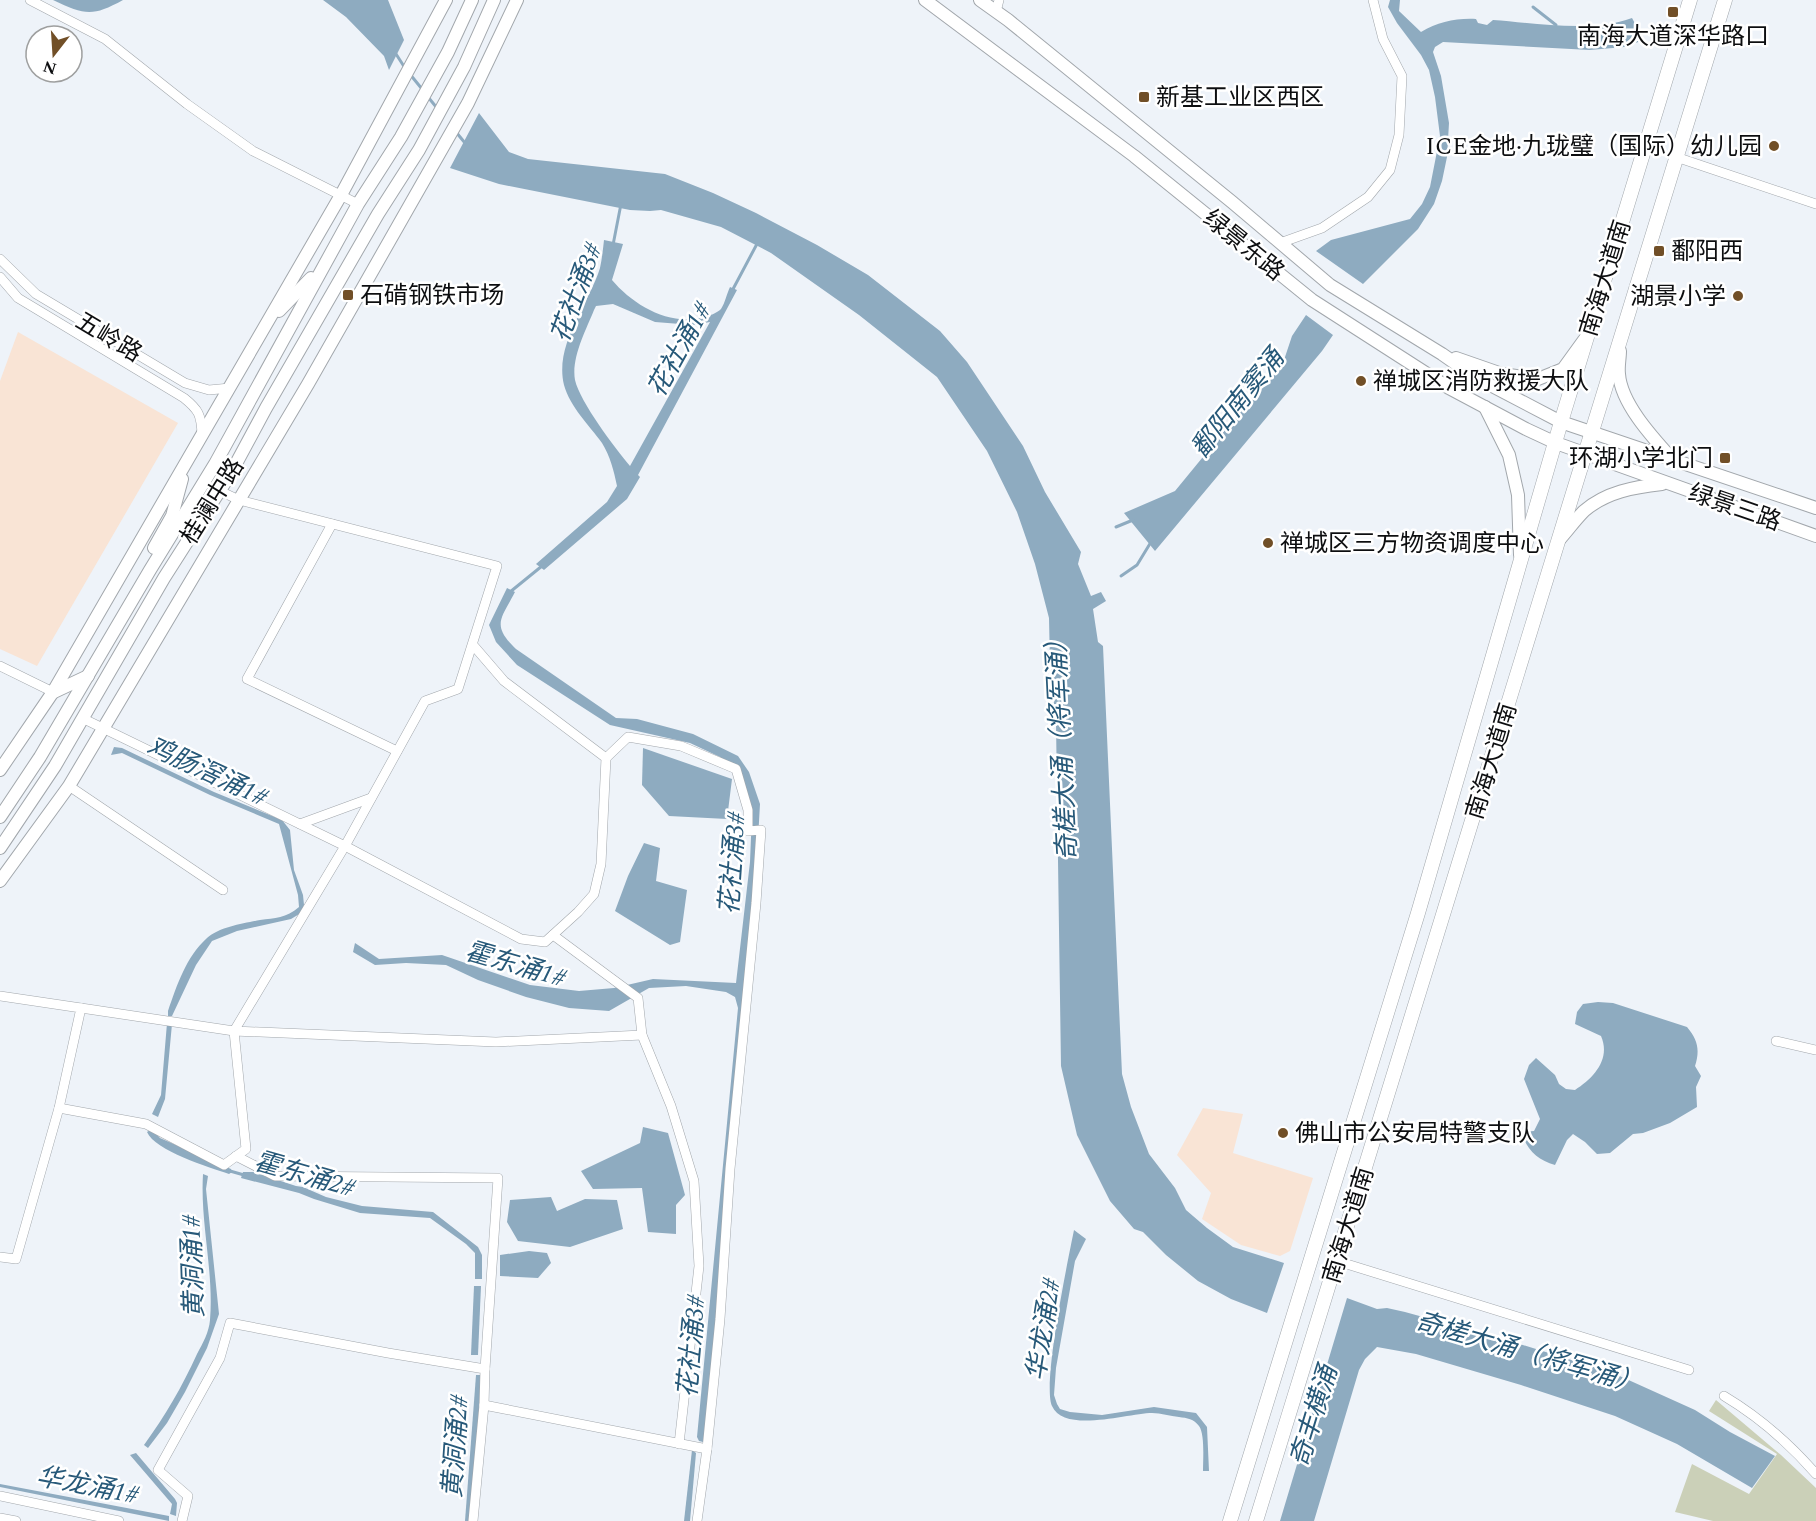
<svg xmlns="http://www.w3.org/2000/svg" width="1816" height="1521" viewBox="0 0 1816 1521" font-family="Spectral,'Noto Sans SC',serif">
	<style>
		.commercial { fill: #f9e4d5 }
		.green { fill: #cbd0b8 }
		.water { fill: #8eabc0; fill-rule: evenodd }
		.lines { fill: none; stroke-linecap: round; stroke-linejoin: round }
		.stream { stroke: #8eabc0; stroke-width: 3 }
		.minor-casing { stroke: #a2a7ac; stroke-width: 10 }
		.major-casing { stroke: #a2a7ac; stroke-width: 14 }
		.highway-casing { stroke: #a2a7ac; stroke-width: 15 }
		.minor { stroke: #fff; stroke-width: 9 }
		.major { stroke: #fff; stroke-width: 12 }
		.highway { stroke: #fff; stroke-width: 14 }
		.poi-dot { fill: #714f27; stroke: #fff; stroke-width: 2 }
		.labels { text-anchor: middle; stroke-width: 5; stroke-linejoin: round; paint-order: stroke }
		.poi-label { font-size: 24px; fill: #0d0e10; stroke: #fff; text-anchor: start }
		.street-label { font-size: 24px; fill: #0d0e10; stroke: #fff }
		.water-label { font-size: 26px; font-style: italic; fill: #275979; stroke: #fff }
	</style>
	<rect width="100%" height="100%" fill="#eef3f9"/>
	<g class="commercial">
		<path d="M18,332L178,423L37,666L0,649V381Z"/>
		<path d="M1203,1108L1243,1114L1233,1153L1313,1178L1290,1251L1280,1256L1241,1245L1202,1219L1211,1193L1177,1155Z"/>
	</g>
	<path class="green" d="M1716,1400L1781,1455L1816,1488V1521H1713L1675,1512L1692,1464L1749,1494L1777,1454L1709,1411Z"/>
	<g class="water">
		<path d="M53,0H123C92,17 85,15 53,0Z"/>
		<path d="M323,0H388L404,40L389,70L384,56L346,17Z"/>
		<path d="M1390,0H1400L1399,11L1421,32C1438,22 1456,18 1476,19L1478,23L1487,25L1493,20C1535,23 1593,33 1632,18L1644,40L1624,47L1590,50L1443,42L1435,47L1433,52L1441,76L1449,123L1447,157L1442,181L1434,204L1418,229L1363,284L1316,251L1331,240L1410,219L1422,204L1430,187L1440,136L1435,97L1429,70L1421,55L1397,23L1388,7Z"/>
		<path d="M479,113L509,152L528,159L665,174L713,193L756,213L817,245L868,275L940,331L967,362L1023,446L1045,492L1081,552L1078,564L1091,596L1101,592L1106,601L1093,609L1098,642L1103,646L1122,1074L1131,1107L1149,1154L1175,1188L1186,1210L1207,1228L1233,1247L1284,1263L1267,1313L1231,1299L1198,1281L1166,1255L1143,1232L1134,1229L1110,1201L1077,1135L1061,1066L1056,723L1050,665L1049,618L1035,564L1017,512L987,451L937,377L859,315L771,253L721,227L661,210L650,211L630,210L499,184L450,168Z"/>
		<path d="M604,240L623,244L612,280C633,305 670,327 704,317C709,316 717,313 721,309C725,303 727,293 730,287L737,290L638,475L640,477L627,499L544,570L536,564L607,502L617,486C614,471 610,456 602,443C589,425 570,407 564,385C554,344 589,304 600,268C602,259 603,249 604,240ZM613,304L655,322L693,325L710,322L630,466C615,448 580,402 575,380C571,358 586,330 594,310L596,306Z"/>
		<path d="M1306,315L1333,335L1322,351L1155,551L1124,513L1175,491L1285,357L1292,336Z"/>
		<path d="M507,588L515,592C501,619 491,625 516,649L616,718L637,719L693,734L738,756L749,772L760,804L754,909L706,1437L703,1442L699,1441L697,1437L738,1008L735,997L726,992L686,986L649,988L609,1011L569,1008L526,997L478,980L446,965L406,963L375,965L353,952L355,943L379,959L442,955L530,985L579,991L614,988L653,979L736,983L750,862L752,812L741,777L720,757L690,743L610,725L517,665L496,642L489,625Z"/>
		<path d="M114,747L122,748L214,792L282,820L290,830L294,870L303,895L304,905L301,913L291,919L237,931L212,941L196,965L172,1016H168V1011C177,985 186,957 207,938C219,927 245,923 260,920C275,918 286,918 299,907L298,895L279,824L210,795L122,753L111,755Z"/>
		<path d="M643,748L732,779L727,819L669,816L642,785Z"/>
		<path d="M644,843L660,848L656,881L687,890L680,942L670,945L615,911L628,876Z"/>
		<path d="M1598,1002L1613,1003L1687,1027C1698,1040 1700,1050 1695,1066L1701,1076L1696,1087L1697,1107L1670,1123L1643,1133L1633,1134L1610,1153L1597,1154L1585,1142L1573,1134L1567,1140L1555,1165C1538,1160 1526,1150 1522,1132L1534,1131L1540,1119L1524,1079L1529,1065L1536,1058L1555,1075L1559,1084L1566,1089L1575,1090C1594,1078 1611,1059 1601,1036L1575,1024L1577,1012L1583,1004Z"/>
		<path d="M167,1023L172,1024L165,1099L158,1117L152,1114L161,1095Z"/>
		<path d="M643,1127L668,1133L685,1195L676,1205V1234L648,1232L642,1188L593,1189L581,1171L640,1143Z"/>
		<path d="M150,1130H153L160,1138L231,1169L232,1172L229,1174C209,1167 155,1151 147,1132Z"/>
		<path d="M243,1172H253L296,1186L303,1187L326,1197L362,1206L433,1212L478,1247L482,1255V1279H475V1253L466,1244L430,1218L360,1213L314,1199L299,1193L241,1178Z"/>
		<path d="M203,1174L208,1176L206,1189L219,1314L207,1348L185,1392L167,1423L148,1448L144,1445C165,1416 182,1387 197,1354C203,1343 209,1332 210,1320C214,1271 200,1223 203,1174Z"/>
		<path d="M551,1197L557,1211L585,1199L617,1200L623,1229L570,1247L518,1241L507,1222L510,1200Z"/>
		<path d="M1074,1230L1086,1239L1075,1261L1056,1368L1054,1395L1057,1404L1060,1409L1070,1412L1102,1415L1154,1407L1196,1413L1207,1427L1209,1471H1203C1203,1460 1205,1434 1199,1426C1194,1419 1187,1418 1179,1417C1170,1416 1161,1413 1152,1413C1129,1413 1064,1434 1052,1406C1042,1384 1068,1260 1074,1230Z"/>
		<path d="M529,1251L547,1253L551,1263L538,1278L500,1276V1255Z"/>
		<path d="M474,1286H481L478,1355H471Z"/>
		<path d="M1347,1298L1377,1309L1387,1308L1405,1312L1510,1341L1613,1373L1695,1410L1730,1432L1775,1456L1752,1488L1677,1444L1615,1416L1521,1385L1416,1354L1377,1347L1365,1359L1359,1370L1314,1521H1280Z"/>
		<path d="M476,1375H482L470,1521H465Z"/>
		<path d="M692,1450L696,1453L690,1521H684Z"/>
		<path d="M136,1453L175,1499L177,1503L176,1516L170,1514L172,1504L130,1455Z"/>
		<path d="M0,1484L169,1516V1521L0,1487Z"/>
	</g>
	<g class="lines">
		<g class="stream">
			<path d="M1533,7L1556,25"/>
			<path d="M396,54L405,68"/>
			<path d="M409,73L422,89"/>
			<path d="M428,97L437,108"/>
			<path d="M456,132L465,143"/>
			<path d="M613,245L621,204"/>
			<path d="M732,291L758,242"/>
			<path d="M1116,527L1133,520"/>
			<path d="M1121,576L1137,565L1151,542"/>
			<path d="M510,592L542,566"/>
			<path d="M230,1171L244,1175"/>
		</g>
		<g class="minor-casing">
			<g id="minor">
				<path d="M30,0L105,39L187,104L253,151L358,204"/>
				<path d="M996,12L999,0"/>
				<path d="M1676,157L1816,204"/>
				<path d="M1280,243L1322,228L1368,197L1390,170L1399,135L1402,76L1383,39L1373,0"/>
				<path d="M0,259L36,294L185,383L209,390L230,388"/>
				<path d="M0,277L18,298L184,398C199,410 201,415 202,434"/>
				<path d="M220,491L239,500L497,566L458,689L425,701L345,846L521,939L545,942L578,912L594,894L601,864L606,758L504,681L473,645"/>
				<path d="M332,524L247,679L397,751"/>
				<path d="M0,666L53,692"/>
				<path d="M82,718L345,846L234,1031L496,1042L642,1035"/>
				<path d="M606,758L628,737L681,746L736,769L748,810V831L761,830L756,903L730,1169L720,1319L707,1449"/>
				<path d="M69,786L223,890"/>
				<path d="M300,824L371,798"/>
				<path d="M553,935L638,998L642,1035L671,1106L694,1181L699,1266L679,1444"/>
				<path d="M0,996L81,1008L59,1108L16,1259L0,1257"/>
				<path d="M1776,1041L1816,1050"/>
				<path d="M59,1108L146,1124L224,1165L246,1149L234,1031L81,1008"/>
				<path d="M236,1156L275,1176L498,1178L485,1369"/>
				<path d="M1337,1261L1689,1370"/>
				<path d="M1724,1396C1759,1417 1789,1443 1816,1474"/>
				<path d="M0,1496L119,1521"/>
				<path d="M0,1518L16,1521"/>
				<path d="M182,1521L188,1496L158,1470L220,1358L230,1323L388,1353L485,1369L484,1405"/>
				<path d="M473,1521L484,1405L707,1449L697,1521"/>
			</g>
		</g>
		<g class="major-casing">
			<g id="major">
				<path d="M925,0L1134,156L1312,300L1449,388L1526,429L1556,443L1816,536"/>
				<path d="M980,0L1008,20L1232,202L1330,285L1442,354L1475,377L1561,422L1816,508"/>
				<path d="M279,311L311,278"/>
				<path d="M1620,351C1620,358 1618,367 1619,374C1621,404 1654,439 1673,460"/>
				<path d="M1456,358L1502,374L1538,379L1563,369L1584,340"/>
				<path d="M1485,407L1509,455L1518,495L1520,555"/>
				<path d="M1559,540C1568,530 1575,520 1584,511C1606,492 1634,487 1662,484"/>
				<path d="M154,548L172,516L182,479"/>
				<path d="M54,692L88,676"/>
				<path d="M0,770L53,692L341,195L446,0"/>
				<path d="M0,817L40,757L150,570L215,464L358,204L401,137L448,52L472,0"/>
				<path d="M0,848L55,766L164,578L231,473L266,408L378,214L419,150L464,67L494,0"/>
				<path d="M0,881L69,786L308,384L468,103L517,0"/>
			</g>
		</g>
		<g class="highway-casing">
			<g id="highway">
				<path d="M1230,1521L1418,913L1561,422L1690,0"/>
				<path d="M1256,1521L1725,0"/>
			</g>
		</g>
		<use href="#minor" class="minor"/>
		<use href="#major" class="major"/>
		<use href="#highway" class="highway"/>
	</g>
	<g class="poi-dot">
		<rect x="1667" y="6" width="12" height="12" rx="3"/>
		<rect x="1138" y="91" width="12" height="12" rx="3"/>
		<circle cx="1774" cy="146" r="6"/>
		<rect x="1653" y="245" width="12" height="12" rx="3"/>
		<rect x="342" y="289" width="12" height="12" rx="3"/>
		<circle cx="1738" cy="296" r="6"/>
		<circle cx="1361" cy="381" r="6"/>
		<rect x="1719" y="452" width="12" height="12" rx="3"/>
		<circle cx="1268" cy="543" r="6"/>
		<circle cx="1283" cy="1133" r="6"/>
	</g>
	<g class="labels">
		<g class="poi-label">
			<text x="1673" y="44" text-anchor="middle">南海大道深华路口</text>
			<text x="1156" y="105">新基工业区西区</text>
			<text x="1762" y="154" text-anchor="end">ICE金地·九珑璧（国际）幼儿园</text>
			<text x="1671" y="259">鄱阳西</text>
			<text x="360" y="303">石𬒔钢铁市场</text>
			<text x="1726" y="304" text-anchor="end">湖景小学</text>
			<text x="1373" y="389">禅城区消防救援大队</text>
			<text x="1713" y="466" text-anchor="end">环湖小学北门</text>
			<text x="1280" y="551">禅城区三方物资调度中心</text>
			<text x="1295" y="1141">佛山市公安局特警支队</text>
		</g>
		<g class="street-label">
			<text transform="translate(1244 245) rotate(39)" y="8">绿景东路</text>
			<text transform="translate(1605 278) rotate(-73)" y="8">南海大道南</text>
			<text transform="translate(109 337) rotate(31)" y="8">五岭路</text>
			<text transform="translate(212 501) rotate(-58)" y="8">桂澜中路</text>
			<text transform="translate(1735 507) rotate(19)" y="8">绿景三路</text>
			<text transform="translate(1491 761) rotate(-73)" y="8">南海大道南</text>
			<text transform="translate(1348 1225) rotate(-73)" y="8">南海大道南</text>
		</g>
		<g class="water-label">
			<text transform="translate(576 292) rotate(-70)" y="9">花社涌3#</text>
			<text transform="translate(679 349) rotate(-61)" y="9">花社涌1#</text>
			<text transform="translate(1237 403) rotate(-51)" y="9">鄱阳南窦涌</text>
			<text transform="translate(1061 744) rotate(-93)" y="9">奇槎大涌（将军涌）</text>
			<text transform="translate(208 771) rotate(25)" y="9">鸡肠滘涌1#</text>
			<text transform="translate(732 863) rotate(-86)" y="9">花社涌3#</text>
			<text transform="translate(516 964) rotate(16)" y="9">霍东涌1#</text>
			<text transform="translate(305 1174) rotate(16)" y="9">霍东涌2#</text>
			<text transform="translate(192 1266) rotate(-92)" y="9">黄洞涌1#</text>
			<text transform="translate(1043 1329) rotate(-81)" y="9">华龙涌2#</text>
			<text transform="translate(691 1346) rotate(-85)" y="9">花社涌3#</text>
			<text transform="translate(1529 1352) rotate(16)" y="9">奇槎大涌（将军涌）</text>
			<text transform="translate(1313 1416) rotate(-73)" y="9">奇丰横涌</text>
			<text transform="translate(455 1446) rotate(-86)" y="9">黄洞涌2#</text>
			<text transform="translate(88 1485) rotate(11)" y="9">华龙涌1#</text>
		</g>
	</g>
	<g transform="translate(54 54) rotate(197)"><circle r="28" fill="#ffffff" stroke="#9e9f9f" stroke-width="1.5"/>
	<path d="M0-4.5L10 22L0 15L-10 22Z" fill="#714f27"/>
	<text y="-9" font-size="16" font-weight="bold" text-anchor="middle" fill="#0d0e10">N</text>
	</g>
</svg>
